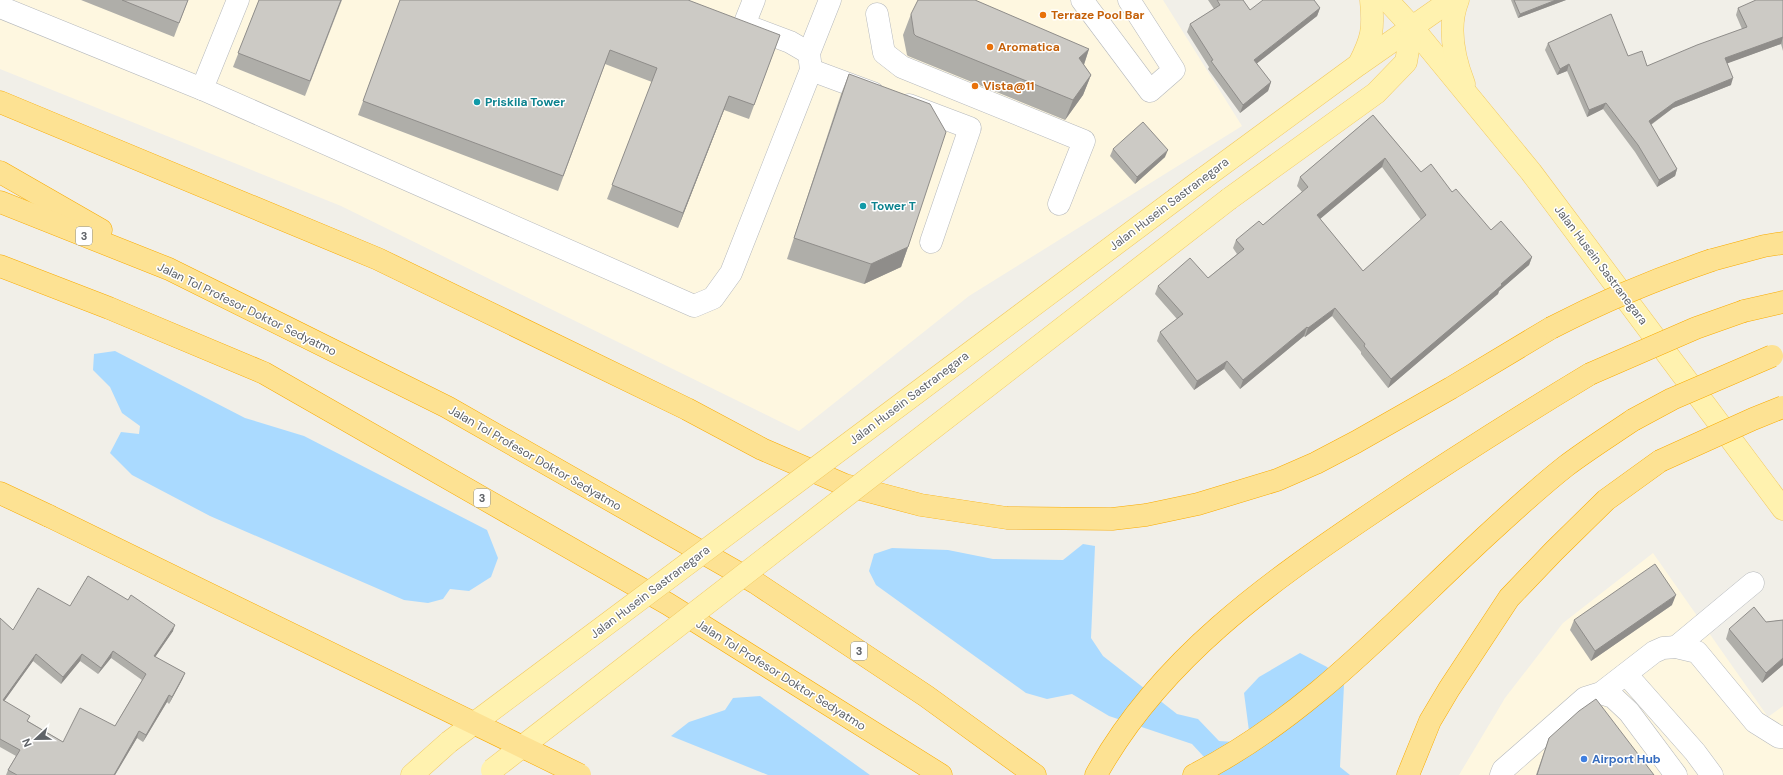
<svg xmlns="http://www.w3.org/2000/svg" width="1783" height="775" viewBox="0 0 1783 775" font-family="'DM Sans',sans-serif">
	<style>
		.commercial { fill: #fef7e0 }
		.water { fill: #aadaff }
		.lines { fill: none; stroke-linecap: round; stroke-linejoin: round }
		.minor-casing { stroke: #b5b8bc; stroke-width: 23 }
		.major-casing { stroke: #f2c960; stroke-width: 23 }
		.highway-casing { stroke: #f9ab00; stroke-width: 23 }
		.minor { stroke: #fff; stroke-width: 22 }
		.major { stroke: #fff2af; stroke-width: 22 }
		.highway { stroke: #fde293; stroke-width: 22 }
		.major-bridge-casing { stroke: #f2c960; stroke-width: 23; stroke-linecap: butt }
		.highway-bridge-casing { stroke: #f9ab00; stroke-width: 23; stroke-linecap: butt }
		.major-bridge { stroke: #fff2af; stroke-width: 22 }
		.highway-bridge { stroke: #fde293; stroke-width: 22 }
		.wall { fill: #afaea9; fill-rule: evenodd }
		.shaded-wall { fill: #8f8d8a }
		.building { fill: #cccac5; stroke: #8f8d8a; fill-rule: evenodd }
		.food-dot { fill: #e8710a; stroke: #fff; stroke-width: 1.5 }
		.culture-dot { fill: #0f9aa8; stroke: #fff; stroke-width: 1.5 }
		.shop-dot { fill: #3f7fe0; stroke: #fff; stroke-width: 1.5 }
		.labels { text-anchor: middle; stroke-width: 3; stroke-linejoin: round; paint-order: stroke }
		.shield { fill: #fff; stroke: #8f9295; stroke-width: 1 }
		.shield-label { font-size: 11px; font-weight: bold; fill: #5f6368 }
		.food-label { font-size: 12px; font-weight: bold; fill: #c56008; stroke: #fff; text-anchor: start }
		.culture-label { font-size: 12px; font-weight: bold; fill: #0d838f; stroke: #fff; text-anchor: start }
		.street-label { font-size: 12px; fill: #5f6368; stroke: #fff }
		.shop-label { font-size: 12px; font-weight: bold; fill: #366cbe; stroke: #fff; text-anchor: start }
	</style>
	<rect width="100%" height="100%" fill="#f1efe8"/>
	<g class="commercial">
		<path d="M0,0H1163L1242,126L969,296L799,431L341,206L0,69Z"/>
		<path d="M1653,553L1768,717L1783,706V775H1459L1505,698L1563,623Z"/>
	</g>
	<g class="water">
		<path d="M115,351L245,418L304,436L487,530L498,558L491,577L469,591L450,589L443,599L428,603L404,600L210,516L132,475L110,453L121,432L139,434L140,426L122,413L110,387L93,370L94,354Z"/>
		<path d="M1083,544L1095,546L1091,638L1103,656L1177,714L1198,719L1219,741L1234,742L1249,731L1244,693L1259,677L1300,653L1327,667L1344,685L1340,767L1350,775H1213L1205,758L1192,744L1109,716L1072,694L1047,699L1026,693L876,585L869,571L874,554L892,548L948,550L993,559L1063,560Z"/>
		<path d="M760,696L870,775H768L671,736L689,722L725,710L733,698Z"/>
	</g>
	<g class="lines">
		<g class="minor-casing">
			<g id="minor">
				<path d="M1082,0L1150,91L1174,70L1129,0"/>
				<path d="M0,7L202,89L694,306L713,298L731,273L811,70L809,53L830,0"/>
				<path d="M877,14L884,53L902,67L1084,141L1059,204"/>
				<path d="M744,25L754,0"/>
				<path d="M750,27L790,42L809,53"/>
				<path d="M811,70L873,93"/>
				<path d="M202,89L238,0"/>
				<path d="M909,105L970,128L931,242"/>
				<path d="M1676,647L1753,583"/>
				<path d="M1626,674L1695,752L1712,775"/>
				<path d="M1601,693L1613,697L1629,712L1676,775"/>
				<path d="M1501,775L1503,770L1585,698L1601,693L1654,652L1663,648L1676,647L1697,652L1755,722L1779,737H1783"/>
			</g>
		</g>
		<g class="major-casing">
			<g id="major">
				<path d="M1387,0L1412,27L1531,172L1783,509"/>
				<path d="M1458,0C1447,27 1454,58 1464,84"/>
				<path d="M1359,64C1372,39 1374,29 1371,0"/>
				<path d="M1204,178L1358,65L1451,0"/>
				<path d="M1229,199L1376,93L1406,62L1412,27"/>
				<path d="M412,775L449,742"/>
			</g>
		</g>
		<g class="highway-casing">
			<g id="highway">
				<path d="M0,102L378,259L687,409L762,449L845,485L921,505L1007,518L1112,519L1146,515L1198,504L1277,480L1316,463L1356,442L1451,388L1551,328"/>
				<path d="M0,172L101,230"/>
				<path d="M0,202L169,269L447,407L756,583L926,696L1035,775"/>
				<path d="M1712,260L1764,246L1783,243"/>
				<path d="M0,266L109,308L264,373L668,604L941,775"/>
				<path d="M1744,311L1783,302"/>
				<path d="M0,493L49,516"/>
				<path d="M1096,775C1160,659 1268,583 1375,511C1446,463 1517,418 1590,374"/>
				<path d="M1194,775C1307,718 1394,621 1486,536C1512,512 1538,488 1566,466C1587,450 1611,435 1633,420"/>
				<path d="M1408,775L1430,721L1449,689L1509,598L1554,551L1606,500L1660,461"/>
			</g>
		</g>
		<use href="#minor" class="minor"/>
		<use href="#major" class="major"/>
		<use href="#highway" class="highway"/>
		<g class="major-bridge-casing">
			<g id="major-bridge">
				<path d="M449,742L1204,178"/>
				<path d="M492,770L1229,199"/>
			</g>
		</g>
		<g class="highway-bridge-casing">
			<g id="highway-bridge">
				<path d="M1551,328C1603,301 1656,279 1712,260"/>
				<path d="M1590,374L1696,328L1744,311"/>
				<path d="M1633,420L1672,399L1772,356"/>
				<path d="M1660,461L1753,419L1783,407"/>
				<path d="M49,516L580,775"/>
			</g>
		</g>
		<use href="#major-bridge" class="major-bridge"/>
		<use href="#highway-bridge" class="highway-bridge"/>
	</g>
	<g class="wall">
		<path d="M81,0H188L174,37Z"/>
		<path d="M259,0H342L305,96L233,67Z"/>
		<path d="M400,0L780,35L749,119L724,110L678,228L607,199L652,82L605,64L558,191L358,115Z"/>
		<path d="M1208,0H1243L1250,10L1320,8L1317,16L1256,64L1271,82L1268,91L1240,113L1208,69L1209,67L1187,32L1190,24L1214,9Z"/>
		<path d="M1511,0H1566L1518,18Z"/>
		<path d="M1783,0V51L1781,44L1727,63L1731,85L1673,108L1651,125L1677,169L1675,176L1657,187L1635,152L1603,109L1587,117L1567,71L1557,75L1545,50L1548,43L1628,56L1647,66L1742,29L1736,15L1738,8Z"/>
		<path d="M911,14L1089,49L1084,65L1091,75L1083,95L1065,120L908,56L907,55L903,35Z"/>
		<path d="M849,74L908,247L901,267L864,284L787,259L841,94Z"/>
		<path d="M1373,115L1421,172L1452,192L1491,230L1532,257L1529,265L1499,291L1498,294L1388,388L1361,354V352L1332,316L1305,337L1304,336L1240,389L1224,369L1194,390L1157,341L1160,332L1177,319L1155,294L1158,286L1208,278L1237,254L1233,248L1236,240L1263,225L1302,192L1297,186L1300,177ZM1382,167L1421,220L1363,271L1320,219Z"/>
		<path d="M1113,149L1165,157L1135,184L1110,156Z"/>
		<path d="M1672,605L1591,661L1570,630L1574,620Z"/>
		<path d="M70,606L173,631L155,657L185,673L182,680L169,704L167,702L143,742L137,738L115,775H6L8,770L16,756L0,747V618L13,630ZM111,658L142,680L115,726L63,742L28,721L4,701L33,661L61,684L80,661L98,674Z"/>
		<path d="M1783,620V665L1762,683L1726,639L1729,629L1766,622Z"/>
		<path d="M1549,738L1654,775H1536Z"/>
	</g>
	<g class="shaded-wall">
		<path d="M1556,0H1566L1518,18L1520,14Z"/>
		<path d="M1320,8L1317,16L1251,68L1254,60Z"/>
		<path d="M1783,37L1781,44L1723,65L1725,58Z"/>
		<path d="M1089,49L1082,70L1079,58Z"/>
		<path d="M1569,64L1567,71L1557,75L1560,69Z"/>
		<path d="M1091,75L1083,95L1065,120L1073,100Z"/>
		<path d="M1733,78L1731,85L1673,108L1646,128L1649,121L1675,102Z"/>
		<path d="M1271,82L1268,91L1240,113L1243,105Z"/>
		<path d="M729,96L724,110L678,228L683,213Z"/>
		<path d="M1606,103L1603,109L1587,117L1589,110Z"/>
		<path d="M1168,150L1165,157L1135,184L1137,177Z"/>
		<path d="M1385,158L1382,167L1314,224L1317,215Z"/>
		<path d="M1677,169L1675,176L1657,187L1659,180Z"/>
		<path d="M908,247L901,267L864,284L871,264Z"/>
		<path d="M1532,257L1529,265L1499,291L1498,294L1388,388L1391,379Z"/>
		<path d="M1335,308L1332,316L1305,337L1308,328Z"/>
		<path d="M1307,327L1304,336L1240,389L1243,380Z"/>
		<path d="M1227,361L1224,369L1194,390L1197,381Z"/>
		<path d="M1676,595L1672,605L1591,661L1595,651Z"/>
		<path d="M175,625L173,631L151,663L154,656Z"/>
		<path d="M113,651L111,658L98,674L101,668Z"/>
		<path d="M36,654L33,661L0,707L3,700Z"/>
		<path d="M82,654L80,661L61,684L63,677Z"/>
		<path d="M1783,658V665L1762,683L1766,673Z"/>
		<path d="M185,673L182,680L169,704L172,697Z"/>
		<path d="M169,695L167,702L143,742L146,735Z"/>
		<path d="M139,731L137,738L115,775H114Z"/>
	</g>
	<g class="building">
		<path d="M122,0H188L179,23Z"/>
		<path d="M259,0H341L310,81L238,53Z"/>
		<path d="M400,0H688L780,35L754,105L729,96L683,213L612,185L657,68L610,50L563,176L363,101Z"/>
		<path d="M918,0H975L1089,49L1079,58L1091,75L1073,100L916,36L914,34L911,14Z"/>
		<path d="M1217,0H1243L1250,10L1263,0H1314L1320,8L1254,60L1271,82L1243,105L1211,61L1213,60L1190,24L1220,5Z"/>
		<path d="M1514,0H1556L1520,14Z"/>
		<path d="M1756,0H1783V37L1725,58L1733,78L1675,102L1649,121L1677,169L1659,180L1638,145L1606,103L1589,110L1569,64L1560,69L1548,43L1611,14L1628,56L1642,51L1647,66L1697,45L1747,27L1738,8Z"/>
		<path d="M849,74L930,104L946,132L908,247L871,264L794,238Z"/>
		<path d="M1373,115L1421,172L1431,164L1452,192L1456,189L1491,230L1501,221L1532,257L1501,284L1502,285L1391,379L1364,346L1365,344L1335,308L1308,328L1307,327L1243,380L1227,361L1197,381L1160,332L1183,314L1158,286L1190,258L1208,278L1244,249L1236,240L1259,221L1263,225L1308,187L1300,177ZM1385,158L1426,215L1363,271L1317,215Z"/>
		<path d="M1143,122L1168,150L1137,177L1113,149Z"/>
		<path d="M1655,564L1676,595L1595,651L1574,620Z"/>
		<path d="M88,576L128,600L131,595L175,625L154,656L185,673L172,697L169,695L146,735L139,731L114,775H17L8,770L20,750L0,739V618L13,630L38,588L70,606ZM113,651L146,674L115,726L80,708L63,742L27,721L30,716L3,700L36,654L63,677L82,654L101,668Z"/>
		<path d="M1754,607L1766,622L1783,620V658L1766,673L1729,629Z"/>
		<path d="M1596,699L1654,775H1537L1549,738L1579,711Z"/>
	</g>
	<g class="food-dot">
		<circle cx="1043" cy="15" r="4"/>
		<circle cx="990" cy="47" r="4"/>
		<circle cx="975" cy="86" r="4"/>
	</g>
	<g class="culture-dot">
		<circle cx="477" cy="102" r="4"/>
		<circle cx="863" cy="206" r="4"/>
	</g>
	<circle class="shop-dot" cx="1584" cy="759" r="4"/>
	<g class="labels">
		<g class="shield">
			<rect x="76" y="227" width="16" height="18" rx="3"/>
			<rect x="474" y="489" width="16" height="18" rx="3"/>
			<rect x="851" y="642" width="16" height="18" rx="3"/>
		</g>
		<g class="shield-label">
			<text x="84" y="240">3</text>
			<text x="482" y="502">3</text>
			<text x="859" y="655">3</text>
		</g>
		<g class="food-label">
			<text x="1051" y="19">Terraze Pool Bar</text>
			<text x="998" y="51">Aromatica</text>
			<text x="983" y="90">Vista@11</text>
		</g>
		<g class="culture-label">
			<text x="485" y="106">Priskila Tower</text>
			<text x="871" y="210">Tower T</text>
		</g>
		<g class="street-label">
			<text transform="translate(1169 204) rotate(-37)" y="4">Jalan Husein Sastranegara</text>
			<text transform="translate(1601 265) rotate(53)" y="4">Jalan Husein Sastranegara</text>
			<text transform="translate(247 309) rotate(26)" y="4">Jalan Tol Profesor Doktor Sedyatmo</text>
			<text transform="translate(909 398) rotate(-37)" y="4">Jalan Husein Sastranegara</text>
			<text transform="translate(535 458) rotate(30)" y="4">Jalan Tol Profesor Doktor Sedyatmo</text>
			<text transform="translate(650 592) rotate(-37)" y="4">Jalan Husein Sastranegara</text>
			<text transform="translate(781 675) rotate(32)" y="4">Jalan Tol Profesor Doktor Sedyatmo</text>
		</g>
		<g class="shop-label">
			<text x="1592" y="763">Airport Hub</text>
		</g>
	</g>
	<g transform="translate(36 739) rotate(248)" stroke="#ffffff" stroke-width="3" paint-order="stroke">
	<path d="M0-3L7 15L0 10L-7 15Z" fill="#5f6368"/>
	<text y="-6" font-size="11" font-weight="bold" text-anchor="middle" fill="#5f6368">N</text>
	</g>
</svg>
